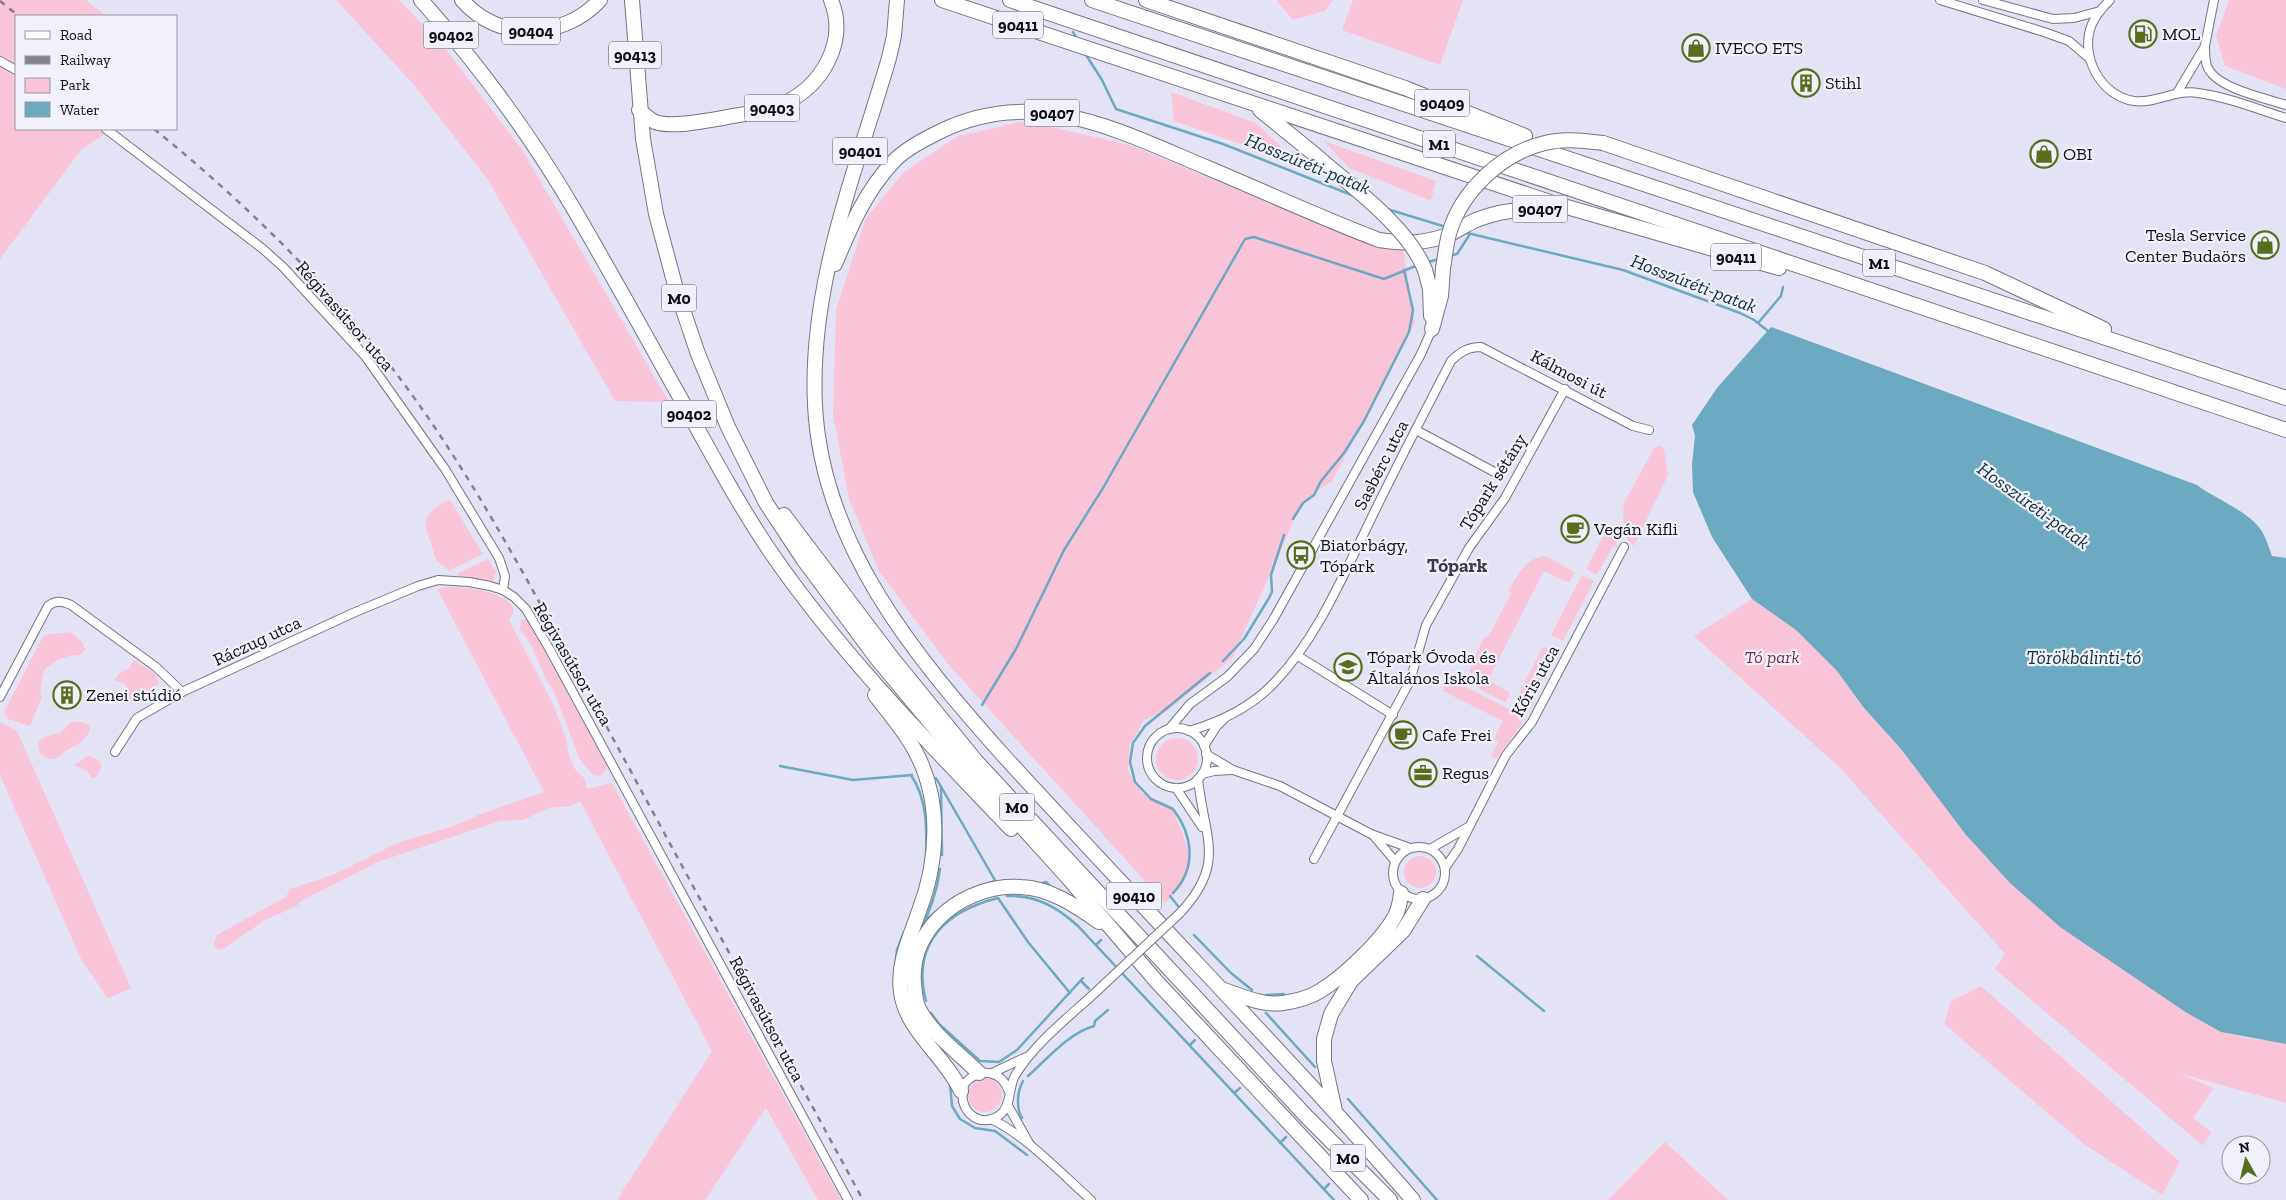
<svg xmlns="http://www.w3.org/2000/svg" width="2286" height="1200" viewBox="0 0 2286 1200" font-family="'Zilla Slab',serif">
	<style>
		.green { fill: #fac4d8 }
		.water { fill: #6baac0 }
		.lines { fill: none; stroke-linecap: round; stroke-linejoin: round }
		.stream { stroke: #6baac0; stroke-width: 2.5 }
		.street-casing { stroke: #757485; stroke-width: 10 }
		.highway-casing { stroke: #757485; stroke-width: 16 }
		.street { stroke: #fff; stroke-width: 8 }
		.highway { stroke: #fff; stroke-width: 14 }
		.rail { stroke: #82818e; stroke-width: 2.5; stroke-dasharray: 6 6; stroke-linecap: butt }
		.street-bridge-casing { stroke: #757485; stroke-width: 10; stroke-linecap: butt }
		.highway-bridge-casing { stroke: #757485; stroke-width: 16; stroke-linecap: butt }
		.street-bridge { stroke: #fff; stroke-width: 8 }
		.highway-bridge { stroke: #fff; stroke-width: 14 }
		.labels { text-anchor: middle; stroke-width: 4.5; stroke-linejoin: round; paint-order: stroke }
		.shield { fill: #f1f1fc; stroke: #54535a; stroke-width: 1 }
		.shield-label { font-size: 16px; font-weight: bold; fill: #100f15 }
		.poi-label { font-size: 18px; fill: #100f15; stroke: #f1f1fc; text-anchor: start }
		.street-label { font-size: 18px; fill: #100f15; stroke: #f1f1fc }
		.park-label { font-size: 18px; font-style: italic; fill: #75314f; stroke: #f1f1fc }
		.water-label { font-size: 19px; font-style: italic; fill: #102f39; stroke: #f1f1fc }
		.neighbourhood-label { font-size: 19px; font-weight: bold; fill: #3c3b49; stroke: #f1f1fc }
	</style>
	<rect width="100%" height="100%" fill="#e4e3f5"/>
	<g class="green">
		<path d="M0,0H86L106,16H16V129H112L81,150L0,259Z"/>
		<path d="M336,0H399L441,43L523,151L669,402L615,401L488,180L414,85Z"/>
		<path d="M1276,0H1333L1325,11L1293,20Z"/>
		<path d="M1353,0H1463L1440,65L1342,30Z"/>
		<path d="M2229,0H2286V89L2225,66L2216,36Z"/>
		<path d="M1171,92L1256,123L1299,164L1174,121Z"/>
		<path d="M1025,121L1130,145L1360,241L1403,250L1415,323L1332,481L1302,502L1233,657L1167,711L1144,720L1130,745L1128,771L1142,794L1171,806C1187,848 1205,868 1165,903L947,663L879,571L849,499L833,414L836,310L866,218L904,172L958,136Z"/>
		<path d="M1324,141L1436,181L1431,201L1349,168Z"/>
		<path d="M1660,446L1664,449L1668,475L1634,546L1627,539L1623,517L1624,503L1654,448Z"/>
		<path d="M450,500L483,554L449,571L436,560L425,525C427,511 439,504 450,500Z"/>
		<path d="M1607,529L1613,532L1618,548L1613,546L1597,575L1586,569Z"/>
		<path d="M1545,556L1575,572L1569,583L1544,571L1488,680L1510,693L1506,703L1471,684L1468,679C1470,665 1478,649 1485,636L1488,637L1511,594L1508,591C1518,576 1525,558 1545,556Z"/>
		<path d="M488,559L496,572L493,582L459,577L458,573Z"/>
		<path d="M1582,575L1594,581L1563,641L1551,635Z"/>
		<path d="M447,587C463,587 512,591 514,612L509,619L511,624L552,702L566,738L569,755L574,768L584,778L587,789L612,783L841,1200H818L766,1108L705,1200H617L712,1051L580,801L572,806L548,808L523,820L500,821L378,862L303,900L295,907L265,920L223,949L218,950L214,944L217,935L286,897L290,889L333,875L397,843L454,826L478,815L544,792L437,589Z"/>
		<path d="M1752,599L1796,630L1837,671L1864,708L1901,749L1966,835L2010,883L2187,1013L2221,1032L2251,1039L2286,1042V1103L2178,1073L2214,1088L2193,1118L2211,1132L2203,1146L1995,969L2005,954L1840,768L1694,636Z"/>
		<path d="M527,619L607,766V769L601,776L593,775L580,760L554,692L547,681L531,645L520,629L521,620Z"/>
		<path d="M71,632L83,643L85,650L80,655C65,655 56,660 44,670L40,692L42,697L30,726L8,719L4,712L44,635Z"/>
		<path d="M1543,647L1557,652L1528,706L1516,699Z"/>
		<path d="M134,660L155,674L159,683L138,704L130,700L126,685L115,680L118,674L129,668Z"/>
		<path d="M1453,680L1522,716V724L1496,759L1491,757L1498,742L1494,738L1503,721L1443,691L1445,684Z"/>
		<path d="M0,722L17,731L131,988L108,999L81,959L0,775Z"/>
		<path d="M71,722H82L89,725L90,730C85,740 79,744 69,749C58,755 56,766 40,754L38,742L44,737L60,733Z"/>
		<circle cx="1177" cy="759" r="21"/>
		<path d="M88,756H91L100,762L102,767L97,776L92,778L87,771L74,765Z"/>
		<circle cx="1420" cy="872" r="16"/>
		<path d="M1981,986L2180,1162L2162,1195L2084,1144L1944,1024L1951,1001Z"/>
		<circle cx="985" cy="1095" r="17"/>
		<path d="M1665,1142L1728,1200H1608Z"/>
	</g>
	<path class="water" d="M1771,327L2197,485C2215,499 2247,510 2261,530C2266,537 2269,548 2272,556L2286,558V1044L2221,1032L2187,1013L2060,927L2010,883L1966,835L1901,749L1864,708L1837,671L1796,630L1752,599L1712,537L1693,492L1692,464L1695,436L1692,425L1717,388Z"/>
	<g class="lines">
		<g class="stream">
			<path d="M1073,32L1077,39"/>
			<path d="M1086,55L1102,80L1116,109L1223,144L1354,196"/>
			<path d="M1387,209L1446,227"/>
			<path d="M1463,232L1623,270L1740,313L1754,320L1768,331"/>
			<path d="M1449,256L1457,254L1470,234"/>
			<path d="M1428,262L1439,259"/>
			<path d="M1759,322L1781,296L1783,287"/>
			<path d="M1293,519L1303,503L1314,495L1321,481L1344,453L1364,421L1409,332L1413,310L1404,270"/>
			<path d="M1223,661L1244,639L1269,598L1272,592L1271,575L1284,535"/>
			<path d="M982,705L1016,649L1064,550L1103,488L1245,239L1254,237L1384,279L1418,265"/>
			<path d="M780,766L853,780L912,775"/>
			<path d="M911,775C927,799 927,827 926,855"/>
			<path d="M936,778L996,882"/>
			<path d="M941,787L942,855"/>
			<path d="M1040,884L1046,882L1050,886"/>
			<path d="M981,886L995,881"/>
			<path d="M1173,893C1197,868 1193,835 1173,809L1151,799L1135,782L1130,762L1133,743L1145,726L1210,673"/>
			<path d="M1007,896C1036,895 1057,907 1078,926L1334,1200"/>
			<path d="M1170,896L1178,906"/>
			<path d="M928,918L955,897"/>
			<path d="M918,935C929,914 937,893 940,869"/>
			<path d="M1194,935L1231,973L1252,990"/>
			<path d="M1096,945L1101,940"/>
			<path d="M1477,956L1544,1011"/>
			<path d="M894,978L897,950L904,932"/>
			<path d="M1081,981L1089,989"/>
			<path d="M1266,995L1284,994"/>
			<path d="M926,1001C911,943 946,911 998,898L1028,942L1070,993"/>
			<path d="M931,1013L939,1024L980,1061L999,1062L1017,1050L1083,978"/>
			<path d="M1266,1013L1315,1067"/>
			<path d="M1190,1045L1195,1040"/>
			<path d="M1028,1076C1047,1059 1069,1033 1094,1026L1095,1021L1108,1010"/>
			<path d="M950,1084L952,1106L960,1119L975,1128L995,1131L1027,1155"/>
			<path d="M1234,1093L1240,1088"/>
			<path d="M1348,1099L1437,1200"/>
			<path d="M1022,1118C1016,1108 1017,1092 1023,1081"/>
			<path d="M1280,1143L1286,1137"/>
			<path d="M1324,1189L1329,1184"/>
		</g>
		<g class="street-casing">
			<g id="street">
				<path d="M1940,0L2044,32L2069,41L2089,58"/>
				<path d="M1983,0L2053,19L2074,18L2100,11"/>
				<path d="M2110,0C2103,7 2096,15 2092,24C2079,55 2100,96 2134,101C2156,104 2175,89 2198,93C2228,97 2257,109 2286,118"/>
				<path d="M2205,46C2205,52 2205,60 2207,66C2215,88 2265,98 2286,105"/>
				<path d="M0,61L16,70"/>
				<path d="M2177,93L2205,46L2214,0"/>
				<path d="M106,129L263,249L283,267L365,356L445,469L499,558L505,576L503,590"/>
				<path d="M1416,430L1500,475"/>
				<path d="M1298,656L1393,715"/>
				<path d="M0,697L48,606C56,600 62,601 71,605L156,667L182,692L353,613L418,586L438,580L469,582L490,586L503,590L514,597L526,609L550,650L848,1200"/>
				<circle cx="1177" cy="758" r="30"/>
				<path d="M1169,729L1190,704L1227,677L1254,649L1273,620L1421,354L1432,329"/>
				<path d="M1189,731C1220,722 1252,706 1274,683C1317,638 1342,578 1369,523C1395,469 1423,415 1451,361C1460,352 1468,347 1481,347L1633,426L1649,430"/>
				<path d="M1204,746L1216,727L1224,719"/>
				<path d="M115,752L137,718L182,692"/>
				<path d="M1206,754L1233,770L1280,786L1371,834L1410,848"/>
				<path d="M1202,774L1214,771L1232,770"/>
				<path d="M1176,788L1202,827"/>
				<path d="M1373,835L1395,861"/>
				<circle cx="1419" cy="873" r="26"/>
				<path d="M1430,849L1468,827"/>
				<path d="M1314,859L1410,681L1426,625L1469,548L1505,498L1565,389"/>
				<path d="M1445,868L1458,849L1506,755L1532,722L1624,547"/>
				<path d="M1180,913C1227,863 1204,838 1198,779"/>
				<path d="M992,1073L1026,1057"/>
				<path d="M1009,1092C1002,1070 980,1067 965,1083C954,1108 980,1133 1002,1113C1012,1103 1008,1086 1016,1074C1036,1042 1069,1017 1097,991"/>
				<path d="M1007,1104L1029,1143"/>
				<path d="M991,1119C1024,1134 1063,1175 1091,1200"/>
			</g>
		</g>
		<g class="highway-casing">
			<g id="highway">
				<path d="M421,0C479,65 531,136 575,211C613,276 649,342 686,408C713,457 740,507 772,554C841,654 927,741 1011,829"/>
				<path d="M462,0C498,42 563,40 600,0"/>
				<path d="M632,0L643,139L656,214L676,289L698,354L728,427L766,503L803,559L878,660L958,756L1069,879L1157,982L1361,1200"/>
				<path d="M897,0L894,36L889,58C856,171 809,284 815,405C822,545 914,655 1003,755C1046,802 1090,849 1134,896C1228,997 1323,1096 1413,1200"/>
				<path d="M942,0L1553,203L1779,268"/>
				<path d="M1010,0L2286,430"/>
				<path d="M1092,0L2286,398"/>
				<path d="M1146,0L1405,88L1525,136"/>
				<path d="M639,110C644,114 649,119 655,122C671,128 706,121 723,118C743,114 764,112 783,104C822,86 848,42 831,0"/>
				<path d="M1260,110L1313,153"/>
				<path d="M1603,143L1985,273L2104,329"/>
				<path d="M835,264C851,226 865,192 893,162C905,149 925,139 941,131C1036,85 1119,131 1208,168C1265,192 1321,218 1379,240C1405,244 1427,244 1452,233C1460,229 1467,224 1476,220C1502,210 1532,207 1560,212"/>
				<path d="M1425,270L1430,289L1431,316"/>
				<path d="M1432,329L1441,296L1443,268"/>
				<path d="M784,515L893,659L976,761L1307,1117L1390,1200"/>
				<path d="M875,695C888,712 902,728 913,747C942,797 939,859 919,911C910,938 897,962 901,992C906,1031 945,1056 961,1091"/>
				<path d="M1224,990C1242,996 1263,1006 1283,1003C1296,1001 1309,998 1320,991C1343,977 1380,942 1394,918C1399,910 1400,902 1401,893"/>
				<path d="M979,1073C959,1053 932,1034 919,1009C915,1002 915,992 914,983C909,926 967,883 1021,887C1050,888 1076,906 1099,922"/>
				<path d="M1335,1111L1324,1061V1039L1331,1014L1351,981L1403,931L1423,899"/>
			</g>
		</g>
		<use href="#street" class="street"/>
		<use href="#highway" class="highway"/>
		<g class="rail">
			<path d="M0,1L19,16"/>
			<path d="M154,129C236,195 311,268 377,349C437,423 485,505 531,587L863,1200"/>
		</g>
		<g class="street-bridge-casing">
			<path id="street-bridge" d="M1097,991L1180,913"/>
		</g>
		<g class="highway-bridge-casing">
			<g id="highway-bridge">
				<path d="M1313,153C1348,184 1408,226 1425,270"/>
				<path d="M1443,268C1445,257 1446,245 1449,234C1461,191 1502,153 1545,143C1564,138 1584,141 1603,143"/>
			</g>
		</g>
		<use href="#street-bridge" class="street-bridge"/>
		<use href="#highway-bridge" class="highway-bridge"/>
	</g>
	<defs>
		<g id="fuel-ring" transform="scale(1.4375)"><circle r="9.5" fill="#f1f1fc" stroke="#576e1d" stroke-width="1.5"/><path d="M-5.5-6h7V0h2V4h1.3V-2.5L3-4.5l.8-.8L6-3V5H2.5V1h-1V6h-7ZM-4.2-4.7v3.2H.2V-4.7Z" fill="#576e1d"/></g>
		<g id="shop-ring" transform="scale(1.4375)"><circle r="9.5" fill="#f1f1fc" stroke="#576e1d" stroke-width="1.5"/><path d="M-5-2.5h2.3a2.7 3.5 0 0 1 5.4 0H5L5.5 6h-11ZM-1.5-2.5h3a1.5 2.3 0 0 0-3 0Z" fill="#576e1d"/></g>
		<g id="building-ring" transform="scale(1.4375)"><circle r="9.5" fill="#f1f1fc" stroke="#576e1d" stroke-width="1.5"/><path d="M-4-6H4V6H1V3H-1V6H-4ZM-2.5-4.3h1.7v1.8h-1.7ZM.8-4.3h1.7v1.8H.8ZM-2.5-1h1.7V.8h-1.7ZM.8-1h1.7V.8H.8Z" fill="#576e1d"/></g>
		<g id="cafe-ring" transform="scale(1.4375)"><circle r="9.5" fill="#f1f1fc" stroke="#576e1d" stroke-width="1.5"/><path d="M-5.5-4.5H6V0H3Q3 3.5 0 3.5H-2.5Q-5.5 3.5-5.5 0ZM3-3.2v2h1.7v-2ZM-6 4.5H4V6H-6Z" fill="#576e1d"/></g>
		<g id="bus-ring" transform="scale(1.4375)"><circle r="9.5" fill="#f1f1fc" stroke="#576e1d" stroke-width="1.5"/><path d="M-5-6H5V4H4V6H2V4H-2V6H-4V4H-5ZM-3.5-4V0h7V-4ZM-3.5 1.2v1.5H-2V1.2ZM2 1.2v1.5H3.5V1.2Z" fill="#576e1d"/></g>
		<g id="school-ring" transform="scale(1.4375)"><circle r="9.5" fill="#f1f1fc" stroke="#576e1d" stroke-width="1.5"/><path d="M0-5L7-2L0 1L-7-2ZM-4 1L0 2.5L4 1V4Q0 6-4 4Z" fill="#576e1d"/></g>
		<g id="office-ring" transform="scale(1.4375)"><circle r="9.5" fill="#f1f1fc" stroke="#576e1d" stroke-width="1.5"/><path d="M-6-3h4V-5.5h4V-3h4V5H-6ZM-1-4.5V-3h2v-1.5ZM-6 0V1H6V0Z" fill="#576e1d"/></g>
	</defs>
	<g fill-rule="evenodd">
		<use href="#fuel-ring" x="2143" y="34"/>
		<use href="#shop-ring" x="1696" y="48"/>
		<use href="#building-ring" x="1806" y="83"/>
		<use href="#shop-ring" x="2044" y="154"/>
		<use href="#shop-ring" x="2265" y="245"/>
		<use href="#cafe-ring" x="1575" y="529"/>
		<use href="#bus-ring" x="1301" y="555"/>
		<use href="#school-ring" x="1348" y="667"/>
		<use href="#building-ring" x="67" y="695"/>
		<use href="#cafe-ring" x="1403" y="735"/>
		<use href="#office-ring" x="1423" y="773"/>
	</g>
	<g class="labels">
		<g class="shield">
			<rect x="993" y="11.5" width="50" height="27" rx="4"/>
			<rect x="502" y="17.5" width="58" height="27" rx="4"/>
			<rect x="423.5" y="21.5" width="55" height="27" rx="4"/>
			<rect x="609" y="41.5" width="52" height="27" rx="4"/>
			<rect x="1414.5" y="89.5" width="55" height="27" rx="4"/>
			<rect x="744.5" y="94.5" width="55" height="27" rx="4"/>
			<rect x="1024.5" y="99.5" width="55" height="27" rx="4"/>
			<rect x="1423" y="130.5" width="32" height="27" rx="4"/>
			<rect x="832.5" y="137.5" width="55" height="27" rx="4"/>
			<rect x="1512.5" y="195.5" width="55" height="27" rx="4"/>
			<rect x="1711" y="243.5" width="50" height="27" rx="4"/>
			<rect x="1863" y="249.5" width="32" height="27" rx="4"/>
			<rect x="661.5" y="284.5" width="35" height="27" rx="4"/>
			<rect x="661.5" y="400.5" width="55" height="27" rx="4"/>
			<rect x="999.5" y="793.5" width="35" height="27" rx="4"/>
			<rect x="1106.5" y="882.5" width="55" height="27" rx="4"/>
			<rect x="1330.5" y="1144.5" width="35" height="27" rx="4"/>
		</g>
		<g class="shield-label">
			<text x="1018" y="31">90411</text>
			<text x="531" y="37">90404</text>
			<text x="451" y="41">90402</text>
			<text x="635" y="61">90413</text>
			<text x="1442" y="109">90409</text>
			<text x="772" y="114">90403</text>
			<text x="1052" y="119">90407</text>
			<text x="1439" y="150">M1</text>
			<text x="860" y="157">90401</text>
			<text x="1540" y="215">90407</text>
			<text x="1736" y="263">90411</text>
			<text x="1879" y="269">M1</text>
			<text x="679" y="304">M0</text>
			<text x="689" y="420">90402</text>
			<text x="1017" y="813">M0</text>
			<text x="1134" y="902">90410</text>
			<text x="1348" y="1164">M0</text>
		</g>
		<g class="poi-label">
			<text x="2162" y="40">MOL</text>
			<text x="1715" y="54">IVECO ETS</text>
			<text x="1825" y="89">Stihl</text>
			<text x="2063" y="160">OBI</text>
			<text x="2246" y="241" text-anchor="end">Tesla Service<tspan x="2246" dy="21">Center Budaörs</tspan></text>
			<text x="1594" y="535">Vegán Kifli</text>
			<text x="1320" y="551">Biatorbágy,<tspan x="1320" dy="21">Tópark</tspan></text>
			<text x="1367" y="663">Tópark Óvoda és<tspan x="1367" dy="21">Általános Iskola</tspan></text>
			<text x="86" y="701">Zenei stúdió</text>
			<text x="1422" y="741">Cafe Frei</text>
			<text x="1442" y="779">Regus</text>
		</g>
		<g class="street-label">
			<text transform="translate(345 316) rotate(49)" y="6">Régivasútsor utca</text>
			<text transform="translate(1569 374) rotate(28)" y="6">Kálmosi út</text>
			<text transform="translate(1381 465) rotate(-63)" y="6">Sasbérc utca</text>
			<text transform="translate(1493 482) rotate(-58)" y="6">Tópark sétány</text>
			<text transform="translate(257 641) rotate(-25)" y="6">Ráczug utca</text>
			<text transform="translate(573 664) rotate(60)" y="6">Régivasútsor utca</text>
			<text transform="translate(1535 681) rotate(-61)" y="6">Kőris utca</text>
			<text transform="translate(767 1019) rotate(62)" y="6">Régivasútsor utca</text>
		</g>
		<g class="park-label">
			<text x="1772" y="663">Tó park</text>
		</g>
		<g class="water-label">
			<text transform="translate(1308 163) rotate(22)" y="7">Hosszúréti-patak</text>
			<text transform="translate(1694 283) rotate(21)" y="7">Hosszúréti-patak</text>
			<text transform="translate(2034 505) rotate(36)" y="7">Hosszúréti-patak</text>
			<text x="2084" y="664">Törökbálinti-tó</text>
		</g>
		<g class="neighbourhood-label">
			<text x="1457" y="572">Tópark</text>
		</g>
	</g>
	<rect x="15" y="15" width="162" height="115" fill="#f1f1fc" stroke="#9797a0"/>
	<rect x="25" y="31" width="25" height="8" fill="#ffffff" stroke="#9797a0"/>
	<text x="60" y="40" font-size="15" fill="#100f15">Road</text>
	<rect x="25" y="56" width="25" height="8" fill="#82818e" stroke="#9797a0"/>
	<text x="60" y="65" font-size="15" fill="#100f15">Railway</text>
	<rect x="25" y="78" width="25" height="15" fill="#fac4d8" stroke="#9797a0"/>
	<text x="60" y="90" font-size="15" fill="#100f15">Park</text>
	<rect x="25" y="102" width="25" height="15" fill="#6baac0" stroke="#9797a0"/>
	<text x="60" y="115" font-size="15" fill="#100f15">Water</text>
	<g transform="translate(2246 1160) rotate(352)"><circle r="24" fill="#f1f1fc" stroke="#9797a0"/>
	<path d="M0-4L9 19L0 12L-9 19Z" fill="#576e1d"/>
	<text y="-8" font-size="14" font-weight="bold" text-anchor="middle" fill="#100f15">N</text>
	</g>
</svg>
